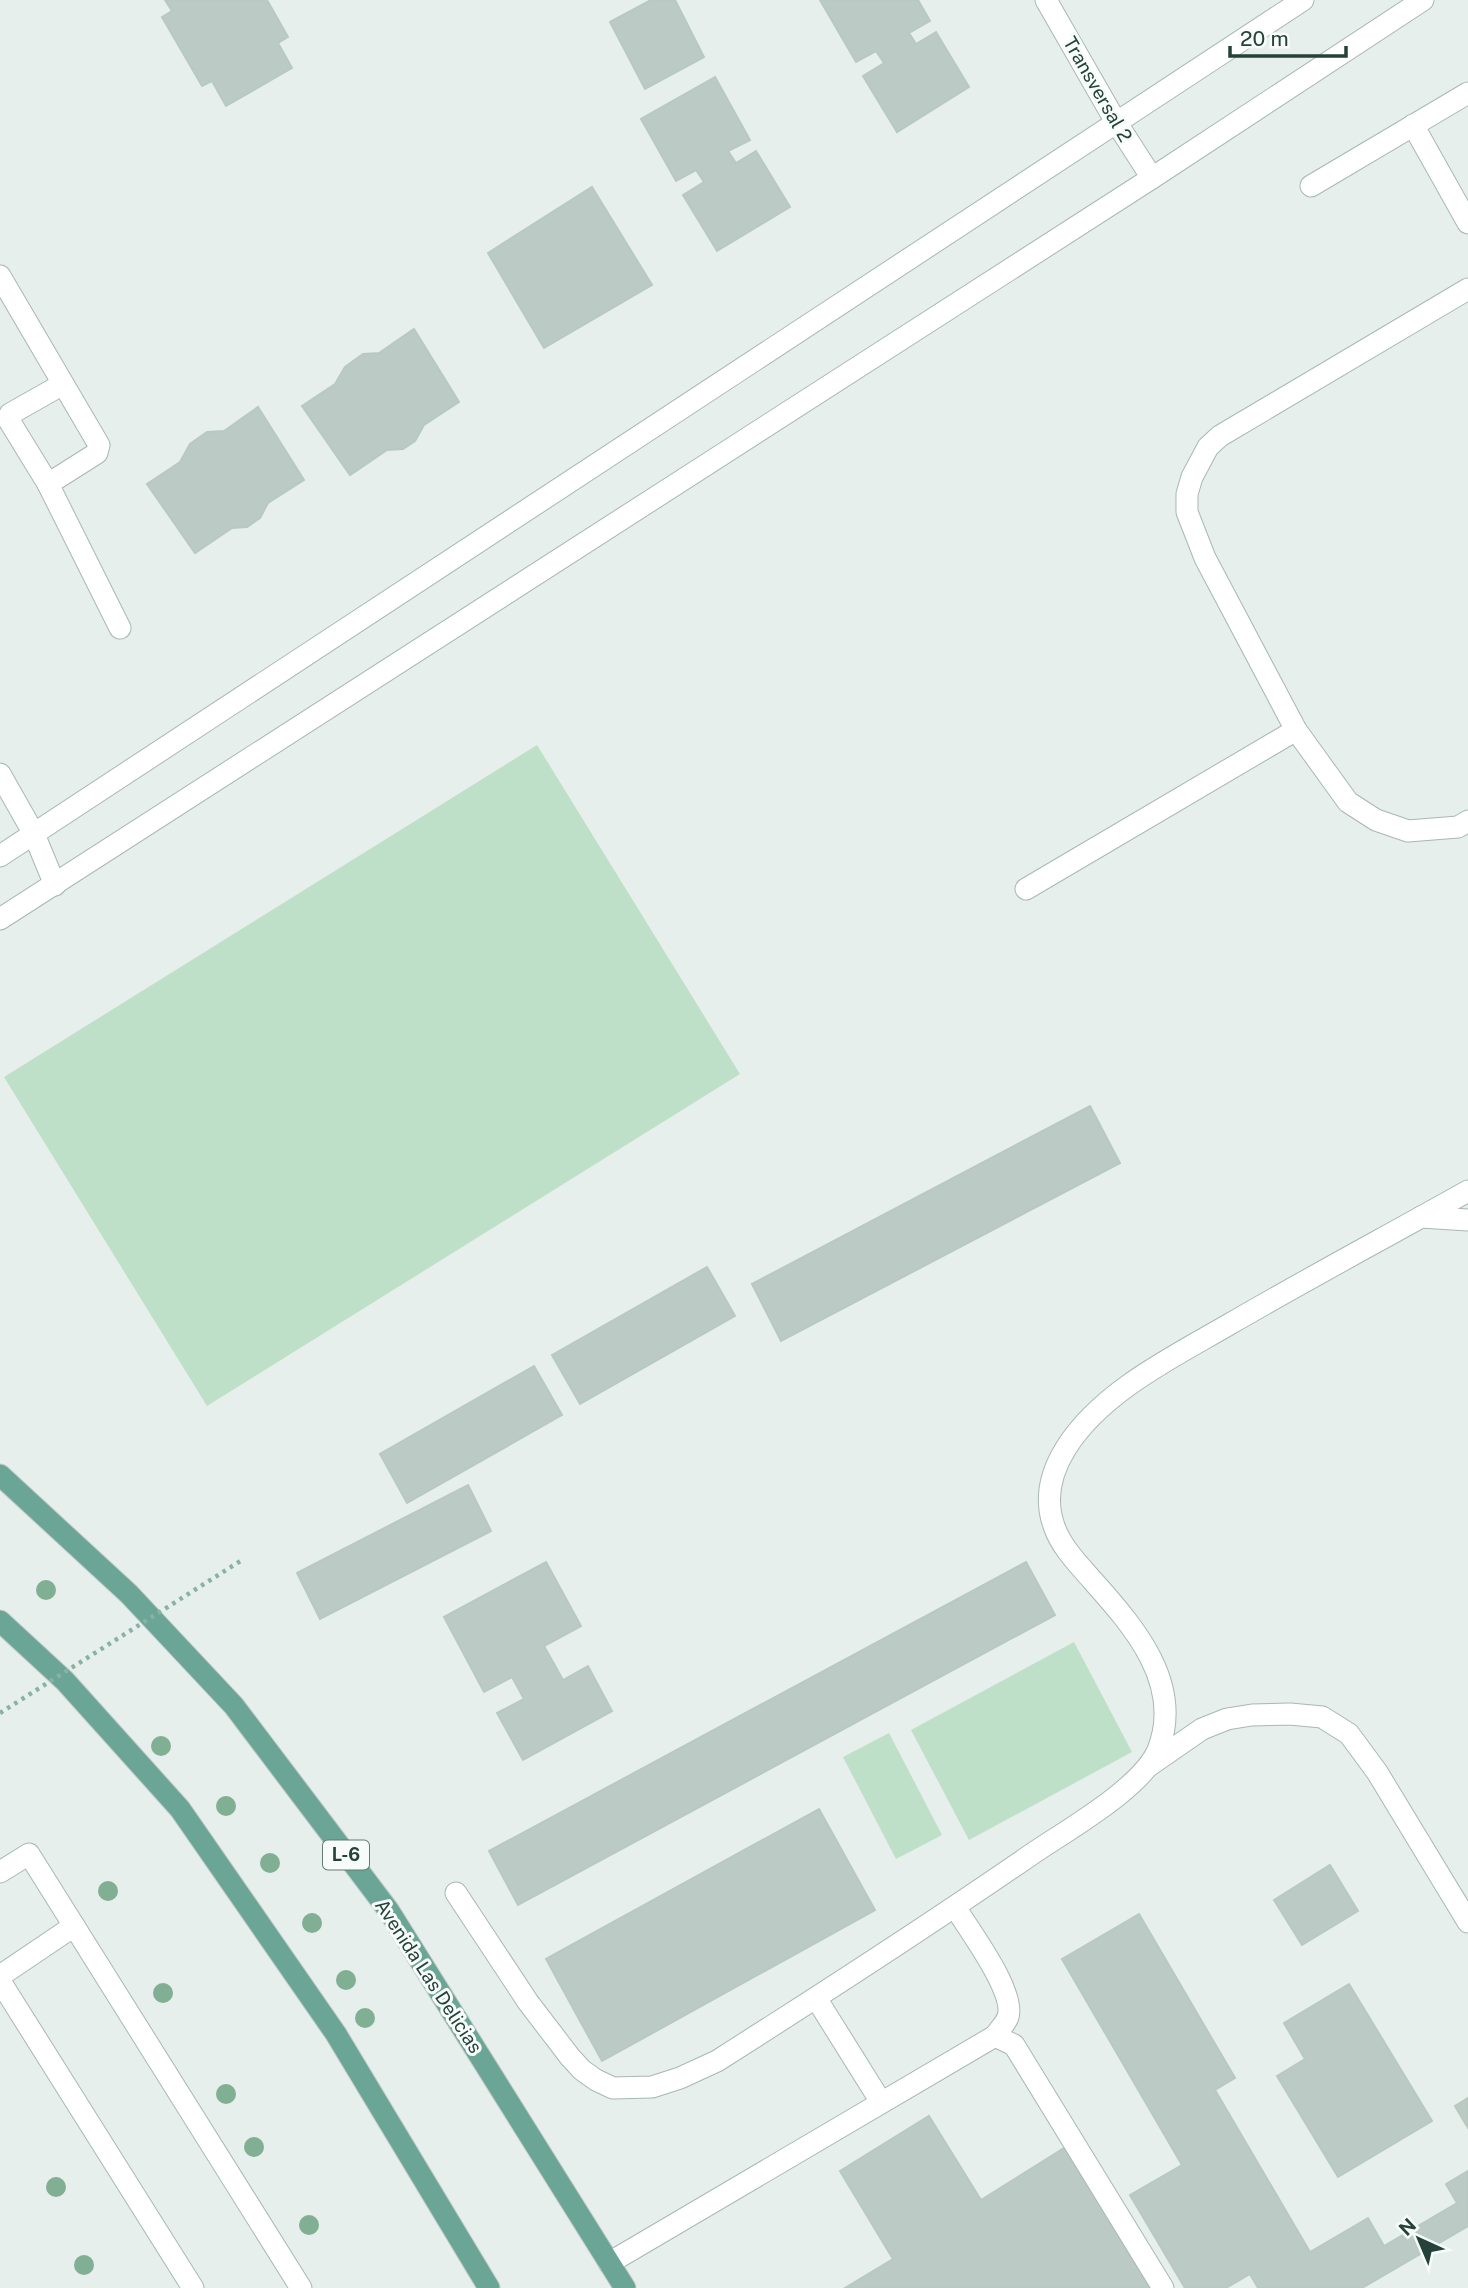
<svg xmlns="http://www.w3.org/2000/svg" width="1468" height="2288" viewBox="0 0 1468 2288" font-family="'Public Sans',sans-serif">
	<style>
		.green { fill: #bfe0c8 }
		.building { fill: #bbcac4; stroke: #b8c9c2; stroke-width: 2 }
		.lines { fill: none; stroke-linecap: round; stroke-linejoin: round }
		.minor-casing { stroke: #a8b8b2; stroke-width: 23 }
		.major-casing { stroke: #c2cac8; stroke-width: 23 }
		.minor { stroke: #fff; stroke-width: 21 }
		.major { stroke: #6aa596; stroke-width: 21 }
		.path-bridge { stroke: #86b3a5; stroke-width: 4.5; stroke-dasharray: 3.5 5; stroke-linecap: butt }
		.tree { fill: #80af93 }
		.labels { text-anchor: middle; stroke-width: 6; stroke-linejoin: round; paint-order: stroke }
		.shield { fill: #f7fbf9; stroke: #637a73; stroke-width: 2 }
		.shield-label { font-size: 18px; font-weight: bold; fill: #24423a }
		.street-label { font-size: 19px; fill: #24423a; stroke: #f7fbf9 }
	</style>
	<rect width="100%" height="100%" fill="#e6efeb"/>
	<g class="green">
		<path d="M537,745L740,1074L207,1406L4,1077Z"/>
		<path d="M1074,1642L1132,1752L969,1840L911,1730Z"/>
		<path d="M889,1733L942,1835L896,1859L843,1757Z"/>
	</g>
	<g class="building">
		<path d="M165,0H267L288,37L278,43L292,68L226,106L212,81L202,86L162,17L172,11Z"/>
		<path d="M651,0H675L704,57L645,89L610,22Z"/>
		<path d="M820,0H918L930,21L909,33L916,44L936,32L969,87L897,132L863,76L884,63L876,51L856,62Z"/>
		<path d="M715,77L750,140L728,151L736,163L756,151L790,207L717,251L683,195L704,182L696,170L676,181L641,119Z"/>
		<path d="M592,187L652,285L544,348L488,253Z"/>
		<path d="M414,329L459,402L424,425L415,441L403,449L387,450L350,475L302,406L335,384L345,367L363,354L379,353Z"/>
		<path d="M258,407L304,480L268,503L260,518L247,527L232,528L195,553L147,484L180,462L190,444L207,432L224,431Z"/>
		<path d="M1090,1106L1120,1163L781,1341L752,1284Z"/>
		<path d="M707,1267L735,1316L580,1404L552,1355Z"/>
		<path d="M534,1366L562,1415L407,1503L380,1454Z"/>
		<path d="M468,1485L491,1531L320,1619L297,1573Z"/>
		<path d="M546,1562L581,1626L544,1646L563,1680L588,1666L612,1711L523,1760L497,1713L524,1699L512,1677L484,1692L444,1617Z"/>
		<path d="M1026,1562L1055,1615L518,1905L489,1851Z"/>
		<path d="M819,1809L875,1910L602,2061L546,1959Z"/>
		<path d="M1330,1865L1358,1911L1302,1945L1274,1900Z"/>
		<path d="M1139,1914L1235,2078L1215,2090L1310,2252L1368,2218L1384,2246L1457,2203L1446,2184L1468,2171V2226L1362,2288H1258L1250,2274L1226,2288H1185L1130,2195L1182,2165L1062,1959Z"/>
		<path d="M1349,1984L1432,2121L1338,2177L1277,2076L1305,2059L1284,2023Z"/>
		<path d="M1468,2098V2128L1455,2106Z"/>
		<path d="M929,2116L981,2200L1069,2145L1157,2288H845L893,2259L840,2171Z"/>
	</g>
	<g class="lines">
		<g class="minor-casing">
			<g id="minor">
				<path d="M1046,0L1116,122L1152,178"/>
				<path d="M1413,125L1468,223"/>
				<path d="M1311,186L1468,93"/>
				<path d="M0,276L99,445L97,453L48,484L120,628"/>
				<path d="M1468,289L1220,436L1208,447L1192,477L1187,494V512L1205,558L1296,730L1348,802L1376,820L1408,831L1458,827L1468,821"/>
				<path d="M48,484L10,422V414L63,384"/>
				<path d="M0,774L34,834L55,885"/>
				<path d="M0,856L1303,0"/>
				<path d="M1026,889L1296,730"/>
				<path d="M0,919L1152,178L1423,0"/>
				<path d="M1421,1217L1468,1220"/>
				<path d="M1150,1765L1202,1729L1227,1719L1252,1715L1290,1714L1322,1717L1349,1734L1377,1772L1468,1922"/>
				<path d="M0,1872L29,1854L301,2288"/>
				<path d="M456,1893L528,2002L570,2057L582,2070L596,2080L613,2088L652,2087L680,2078L717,2061C824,1993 929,1925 1032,1854C1067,1830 1142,1788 1158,1750C1184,1684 1134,1627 1093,1581C1079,1565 1061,1547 1054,1526C1044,1498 1051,1472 1066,1448C1101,1392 1173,1357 1228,1325C1307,1279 1388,1236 1468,1191"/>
				<path d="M0,1976L74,1926"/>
				<path d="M0,1981L193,2288"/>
				<path d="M816,1998L881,2102"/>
				<path d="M995,2036L1014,2045L1163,2288"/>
				<path d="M609,2263L995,2036C999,2030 1006,2023 1008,2017C1016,1992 969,1930 955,1907"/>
			</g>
		</g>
		<g class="major-casing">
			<g id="major">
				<path d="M0,1475L129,1594L234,1706L389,1911L625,2288"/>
				<path d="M0,1621L65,1681L180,1809L336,2034L489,2288"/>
			</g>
		</g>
		<use href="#minor" class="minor"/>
		<use href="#major" class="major"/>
		<path class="path-bridge" d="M0,1713L242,1560"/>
	</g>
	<g class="tree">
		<circle cx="46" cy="1590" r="10"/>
		<circle cx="161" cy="1746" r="10"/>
		<circle cx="226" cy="1806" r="10"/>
		<circle cx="270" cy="1863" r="10"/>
		<circle cx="108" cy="1891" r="10"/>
		<circle cx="312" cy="1923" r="10"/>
		<circle cx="346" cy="1980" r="10"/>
		<circle cx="163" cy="1993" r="10"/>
		<circle cx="365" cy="2018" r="10"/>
		<circle cx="226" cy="2094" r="10"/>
		<circle cx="254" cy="2147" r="10"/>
		<circle cx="56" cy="2187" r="10"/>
		<circle cx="309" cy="2225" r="10"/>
		<circle cx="84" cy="2265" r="10"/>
	</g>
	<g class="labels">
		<rect class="shield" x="323" y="1840.5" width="46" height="29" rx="5"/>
		<g class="shield-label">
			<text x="346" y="1861">L-6</text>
		</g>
		<g class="street-label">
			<text transform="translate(1098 89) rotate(60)" y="7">Transversal 2</text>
			<text transform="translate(429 1976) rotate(57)" y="7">Avenida Las Delicias</text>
		</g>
	</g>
	<g transform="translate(1419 2239) rotate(316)" stroke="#f7fbf9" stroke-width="5" paint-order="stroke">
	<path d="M0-5L12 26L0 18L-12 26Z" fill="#24423a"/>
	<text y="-10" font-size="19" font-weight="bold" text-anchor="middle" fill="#24423a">N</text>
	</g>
	<path d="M1230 46v10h116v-10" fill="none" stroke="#24423a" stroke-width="3.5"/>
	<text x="1240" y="46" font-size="21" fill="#24423a" stroke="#f7fbf9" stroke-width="5" paint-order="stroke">20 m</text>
</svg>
